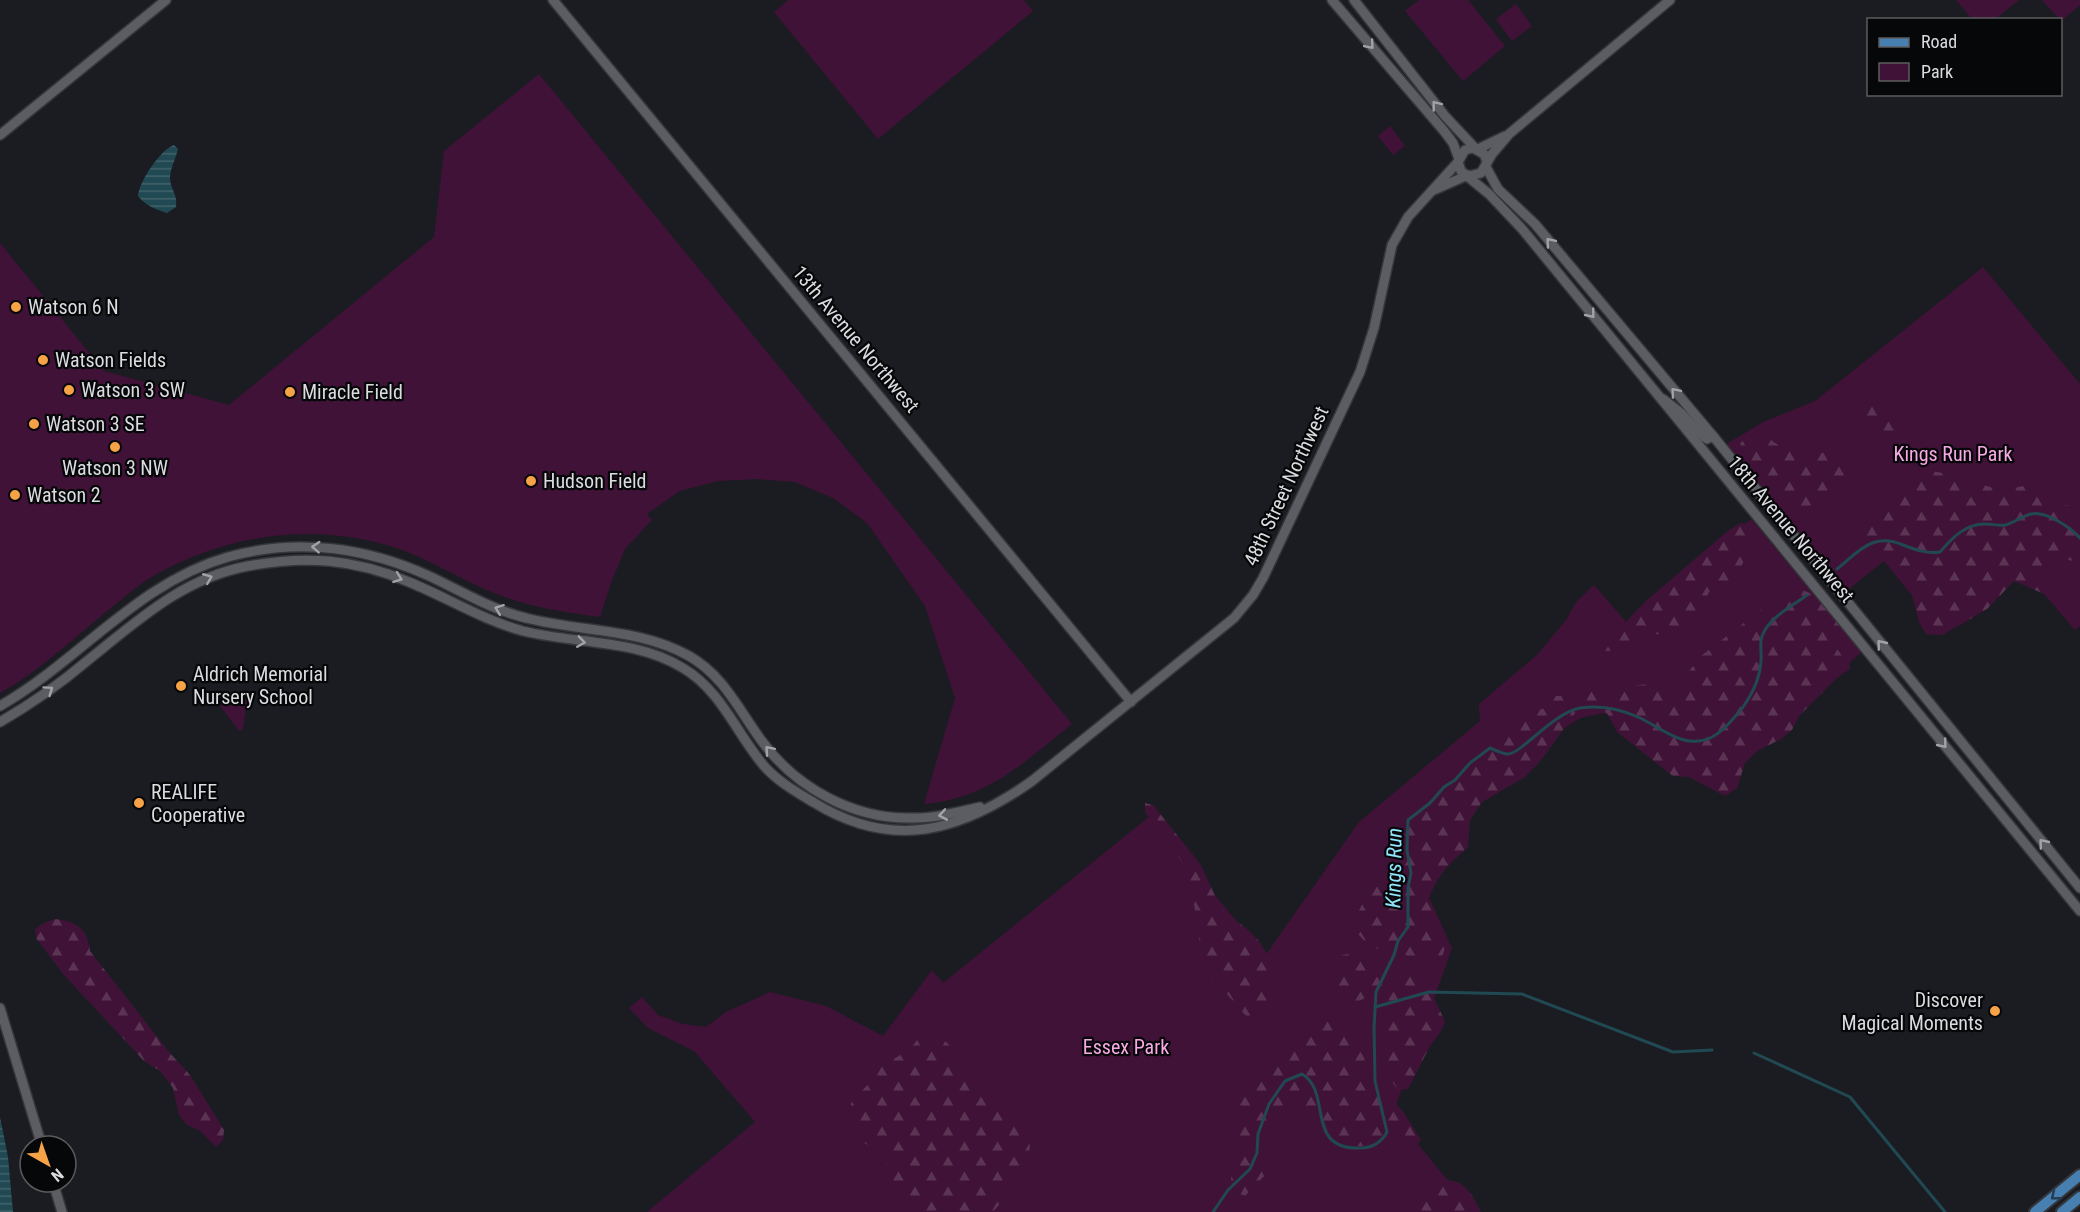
<svg xmlns="http://www.w3.org/2000/svg" width="2080" height="1212" viewBox="0 0 2080 1212" font-family="'Roboto Condensed',sans-serif">
	<style>
		.green { fill: #401238 }
		.forest { fill: url(#forest-firs) }
		.water { fill: url(#water-rules) }
		.lines { fill: none; stroke-linecap: round; stroke-linejoin: round }
		.stream { stroke: #214953; stroke-width: 3 }
		.secondary-casing { stroke: #353639; stroke-width: 12 }
		.primary-casing { stroke: #353639; stroke-width: 14 }
		.secondary { stroke: #5c5d63; stroke-width: 9 }
		.primary { stroke: #4780b0; stroke-width: 10 }
		.oneway { stroke: #a2a3a8 }
		.oneway2 { stroke: #233d54 }
		.poi-dot { fill: #f6a246; stroke: #060708; stroke-width: 2 }
		.labels { text-anchor: middle; stroke-width: 4.5; stroke-linejoin: round; paint-order: stroke }
		.poi-label { font-size: 20px; fill: #dcdce0; stroke: #060708; text-anchor: start }
		.street-label { font-size: 20px; fill: #dcdce0; stroke: #060708 }
		.park-label { font-size: 20px; fill: #f8a9e5; stroke: #060708 }
		.water-label { font-size: 21px; font-style: italic; fill: #8fe6fd; stroke: #060708 }
	</style>
	<defs>
		<pattern id="forest-firs" width="22" height="20" patternUnits="userSpaceOnUse" patternTransform="scale(1.5)"><rect width="22" height="20" fill="#401238"/><path d="M5 1l3.5 6h-7zM16 11l3.5 6h-7z" fill="#5b3454"/></pattern>
		<pattern id="water-rules" width="6" height="5" patternUnits="userSpaceOnUse" patternTransform="scale(1.5)"><rect width="6" height="5" fill="#214953"/><path d="M0 2.5h6" fill="none" stroke="#41636b"/></pattern>
	</defs>
	<rect width="100%" height="100%" fill="#1b1c21"/>
	<g class="green">
		<path d="M788,0H1024L1033,11L878,139L774,12Z"/>
		<path d="M1419,0H1468L1505,46L1463,81L1405,11Z"/>
		<path d="M1956,0H2019L1995,19H1972Z"/>
		<path d="M2042,0H2080V5L2061,21Z"/>
		<path d="M1516,4L1532,26L1512,41L1496,19Z"/>
		<path d="M539,74L1072,724C1024,762 988,799 924,804L955,698L925,606L867,523L833,498L795,482L757,479L718,481L680,491L647,514L652,520L625,549L611,583L600,617C564,612 529,607 494,593C457,578 422,554 383,544C304,523 226,536 155,575C139,584 126,596 112,607C76,636 41,670 0,693V243L104,371L229,405L434,237L444,151Z"/>
		<path d="M1390,126L1405,146L1393,155L1378,136Z"/>
		<path d="M1983,267L2080,384V626L2075,630L2020,566L1940,630L1884,561L1843,594L1725,445L1763,422L1815,401Z"/>
		<path d="M1751,519L1862,652L1718,771L1604,713L1580,718L1548,739L1465,809L1427,893L1452,948L1393,1114L1474,1212H647L755,1122L694,1051L648,1028L629,1008L642,997L658,1015L683,1024L706,1027L726,1012L770,992L826,1006L883,1036L932,970L943,983L1150,816L1265,956L1359,822L1480,721L1479,704L1537,655L1566,620L1576,602L1594,585L1627,623Z"/>
		<path d="M239,691L247,701L243,728L240,732L220,706Z"/>
	</g>
	<g class="forest">
		<path d="M1882,402L1900,424L1902,434L1897,441L1889,442L1877,438L1864,413L1870,404Z"/>
		<path d="M1757,433C1769,435 1772,443 1781,446C1794,449 1826,454 1838,454L1846,461L1865,464L1866,471C1846,489 1828,513 1800,517C1776,498 1755,470 1740,444L1744,439Z"/>
		<path d="M1924,470L1943,473L2000,490L2024,486L2038,491L2051,502L2080,508V562L2062,559C2050,567 2048,574 2047,589L2042,593L2014,581L1987,609L1965,622L1942,635L1926,634L1919,622L1910,588L1868,540L1863,532C1870,509 1904,482 1924,470Z"/>
		<path d="M1741,523L1751,525C1754,544 1743,563 1735,579L1713,585L1708,594L1704,608L1674,632L1645,636L1625,646L1610,651H1600V643L1623,625L1647,600L1729,530Z"/>
		<path d="M1793,588C1816,591 1826,606 1841,623L1835,646L1842,656L1849,659L1850,669L1838,677L1799,716L1792,730L1781,739L1757,751L1745,763L1737,788L1725,796L1689,777L1673,776L1617,732L1607,713L1599,710H1586L1579,703L1577,693L1585,685L1615,688L1648,684L1670,697L1681,694L1686,688L1684,683L1686,675L1701,656L1780,595Z"/>
		<path d="M1554,696H1566L1575,713L1542,759L1525,777L1482,802L1470,820L1468,847C1447,866 1439,873 1428,900L1445,948L1442,957L1415,960L1402,953L1370,947L1359,935L1354,920L1384,863L1403,819L1436,787L1456,776L1473,764L1523,714L1549,707Z"/>
		<path d="M1145,803L1153,805L1201,865L1220,907L1230,917L1246,928L1258,940L1270,959L1274,971L1270,1002L1262,1016L1254,1020L1247,1017L1206,970L1202,959L1191,883L1186,867L1145,812Z"/>
		<path d="M55,919C76,921 88,929 90,951L169,1052L190,1075L224,1130L223,1140L216,1147L199,1130L187,1125L179,1115L173,1088L160,1071L144,1061L64,975L36,938L35,929L44,923Z"/>
		<path d="M1355,953L1394,975L1423,977L1432,988C1432,1000 1441,1010 1445,1022L1440,1033L1430,1046L1408,1089L1399,1090C1374,1063 1389,1054 1385,1024C1384,1014 1377,1006 1372,999L1365,998L1349,1006L1339,1005C1330,989 1330,969 1342,955Z"/>
		<path d="M1328,1012L1335,1015L1342,1023L1352,1041L1363,1055L1368,1071L1404,1113L1421,1140L1414,1147L1393,1138L1383,1136L1365,1146H1350L1314,1123L1303,1112L1290,1109L1276,1114L1256,1139L1255,1149L1264,1163L1265,1175L1245,1196L1235,1192L1231,1180L1240,1105L1254,1080L1270,1073L1287,1045L1296,1038L1309,1032Z"/>
		<path d="M936,1036C954,1043 956,1059 969,1072C978,1081 985,1091 993,1100C1002,1108 1013,1114 1021,1124C1046,1152 1011,1190 993,1212H907L905,1207L885,1181L887,1159L859,1139L850,1120L851,1103L871,1081L876,1070L910,1049L918,1039Z"/>
		<path d="M1443,1180C1466,1180 1471,1193 1481,1212L1403,1211L1400,1202L1408,1196L1419,1197Z"/>
	</g>
	<g class="water">
		<path d="M174,145L178,149C176,158 170,169 170,178C170,189 178,194 176,207L167,213C155,209 146,206 138,196C139,182 160,150 174,145Z"/>
		<path d="M0,1117L8,1157L13,1212H0Z"/>
	</g>
	<g class="lines">
		<g class="stream">
			<path d="M1837,569C1859,551 1873,532 1903,545C1916,550 1927,554 1940,552C1952,538 1966,523 1986,524C1992,524 1999,526 2005,525C2014,523 2022,516 2031,514C2046,511 2070,527 2080,538"/>
			<path d="M1375,1007L1429,992L1522,994L1673,1052L1712,1050"/>
			<path d="M1754,1053L1850,1097L1945,1212"/>
			<path d="M1213,1212L1228,1190L1250,1169L1257,1153L1258,1134L1269,1104L1285,1081L1302,1074C1333,1092 1304,1150 1360,1148C1373,1148 1381,1143 1387,1132L1375,1081L1374,1028L1376,992L1394,955L1398,941L1408,927V888L1411,873L1407,850L1408,820L1430,803L1444,787L1455,780L1470,763L1490,748C1495,750 1502,754 1508,754C1521,754 1553,713 1580,708C1599,705 1620,709 1638,717C1660,727 1684,750 1710,738C1723,732 1734,718 1743,707C1753,693 1760,678 1761,661C1762,649 1758,641 1765,630C1774,615 1794,605 1807,595"/>
		</g>
		<g class="secondary-casing">
			<g id="secondary">
				<path d="M553,0L1131,702"/>
				<path d="M1332,0L1444,131L1453,143L1459,159"/>
				<path d="M1354,0L1445,116L1475,148"/>
				<path d="M0,135L166,0"/>
				<path d="M1478,149L1505,136"/>
				<path d="M1487,162L1484,154L1473,148L1465,150L1458,162L1461,171L1489,194L1523,230L2080,911"/>
				<path d="M1486,167L1498,189L1535,224L1713,436L2080,888"/>
				<path d="M1469,176L1481,173L1492,154L1509,134L1670,0"/>
				<path d="M1434,190L1468,175"/>
				<path d="M1663,399L1681,413L1704,437L1707,439L1713,436"/>
				<path d="M0,706C79,661 137,583 228,557C296,538 365,547 429,576C461,591 492,610 526,618C580,632 640,628 689,656C723,675 739,710 761,740C796,788 854,820 914,818C937,818 958,812 980,807"/>
				<path d="M0,722C31,704 60,684 87,661C137,621 183,578 248,566C306,555 355,559 409,582C448,598 483,620 523,631C576,644 636,639 683,668C722,691 737,735 765,767C779,782 796,792 813,802C892,851 960,832 1032,781L1234,618L1253,595L1263,578L1360,372L1374,328L1392,245L1408,217L1458,162"/>
				<path d="M0,1008L42,1146"/>
				<path d="M53,1182L62,1212"/>
			</g>
		</g>
		<g class="primary-casing">
			<g id="primary">
				<path d="M2035,1212L2080,1175"/>
				<path d="M2062,1212L2080,1197"/>
			</g>
		</g>
		<use href="#secondary" class="secondary"/>
		<use href="#primary" class="primary"/>
	</g>
	<defs><path id="oneway-chevron" d="M-2-3.5L2.5 0L-2 3.5" fill="none" stroke-width="1.6" stroke-linecap="round" stroke-linejoin="round" transform="scale(1.5)"/></defs>
	<g class="oneway">
		<use href="#oneway-chevron" transform="translate(1370 45) rotate(50)"/>
		<use href="#oneway-chevron" transform="translate(1436 105) rotate(-128)"/>
		<use href="#oneway-chevron" transform="translate(1550 242) rotate(-130)"/>
		<use href="#oneway-chevron" transform="translate(1591 314) rotate(51)"/>
		<use href="#oneway-chevron" transform="translate(1675 392) rotate(-130)"/>
		<use href="#oneway-chevron" transform="translate(316 547) rotate(-177)"/>
		<use href="#oneway-chevron" transform="translate(208 578) rotate(-22)"/>
		<use href="#oneway-chevron" transform="translate(398 578) rotate(20)"/>
		<use href="#oneway-chevron" transform="translate(499 609) rotate(-159)"/>
		<use href="#oneway-chevron" transform="translate(581 642) rotate(8)"/>
		<use href="#oneway-chevron" transform="translate(1881 644) rotate(-129)"/>
		<use href="#oneway-chevron" transform="translate(49 690) rotate(-35)"/>
		<use href="#oneway-chevron" transform="translate(1943 744) rotate(51)"/>
		<use href="#oneway-chevron" transform="translate(769 750) rotate(-131)"/>
		<use href="#oneway-chevron" transform="translate(943 815) rotate(170)"/>
		<use href="#oneway-chevron" transform="translate(2043 843) rotate(-129)"/>
	</g>
	<use class="oneway2" href="#oneway-chevron" transform="translate(2055 1196) rotate(141)"/>
	<g class="poi-dot">
		<circle cx="16" cy="307" r="6"/>
		<circle cx="43" cy="360" r="6"/>
		<circle cx="69" cy="390" r="6"/>
		<circle cx="290" cy="392" r="6"/>
		<circle cx="34" cy="424" r="6"/>
		<circle cx="115" cy="447" r="6"/>
		<circle cx="531" cy="481" r="6"/>
		<circle cx="15" cy="495" r="6"/>
		<circle cx="181" cy="686" r="6"/>
		<circle cx="139" cy="803" r="6"/>
		<circle cx="1995" cy="1011" r="6"/>
	</g>
	<g class="labels">
		<g class="poi-label">
			<text x="28" y="314">Watson 6 N</text>
			<text x="55" y="367">Watson Fields</text>
			<text x="81" y="397">Watson 3 SW</text>
			<text x="302" y="399">Miracle Field</text>
			<text x="46" y="431">Watson 3 SE</text>
			<text x="115" y="475" text-anchor="middle">Watson 3 NW</text>
			<text x="543" y="488">Hudson Field</text>
			<text x="27" y="502">Watson 2</text>
			<text x="193" y="681">Aldrich Memorial<tspan x="193" dy="23">Nursery School</tspan></text>
			<text x="151" y="799">REALIFE<tspan x="151" dy="23">Cooperative</tspan></text>
			<text x="1983" y="1007" text-anchor="end">Discover<tspan x="1983" dy="23">Magical Moments</tspan></text>
		</g>
		<g class="street-label">
			<text transform="translate(856 339) rotate(50)" y="7">13th Avenue Northwest</text>
			<text transform="translate(1286 486) rotate(-65)" y="7">48th Street Northwest</text>
			<text transform="translate(1791 529) rotate(50)" y="7">18th Avenue Northwest</text>
		</g>
		<g class="park-label">
			<text x="1953" y="461">Kings Run Park</text>
			<text x="1126" y="1054">Essex Park</text>
		</g>
		<g class="water-label">
			<text transform="translate(1394 868) rotate(-89)" y="7">Kings Run</text>
		</g>
	</g>
	<rect x="1867" y="18" width="195" height="78" fill="#060708" stroke="#5c5c5e" stroke-width="1.5"/>
	<rect x="1879" y="38" width="30" height="9" fill="#4780b0" stroke="#5c5c5e" stroke-width="1.5"/>
	<text x="1921" y="48" font-size="18" fill="#dcdce0">Road</text>
	<rect x="1879" y="63" width="30" height="18" fill="#401238" stroke="#5c5c5e" stroke-width="1.5"/>
	<text x="1921" y="78" font-size="18" fill="#dcdce0">Park</text>
	<g transform="translate(48 1164) rotate(140)"><circle r="28" fill="#060708" stroke="#5c5c5e" stroke-width="1.5"/>
	<path d="M0-4.5L10 22L0 15L-10 22Z" fill="#f6a246"/>
	<text y="-9" font-size="16" font-weight="bold" text-anchor="middle" fill="#dcdce0">N</text>
	</g>
</svg>
